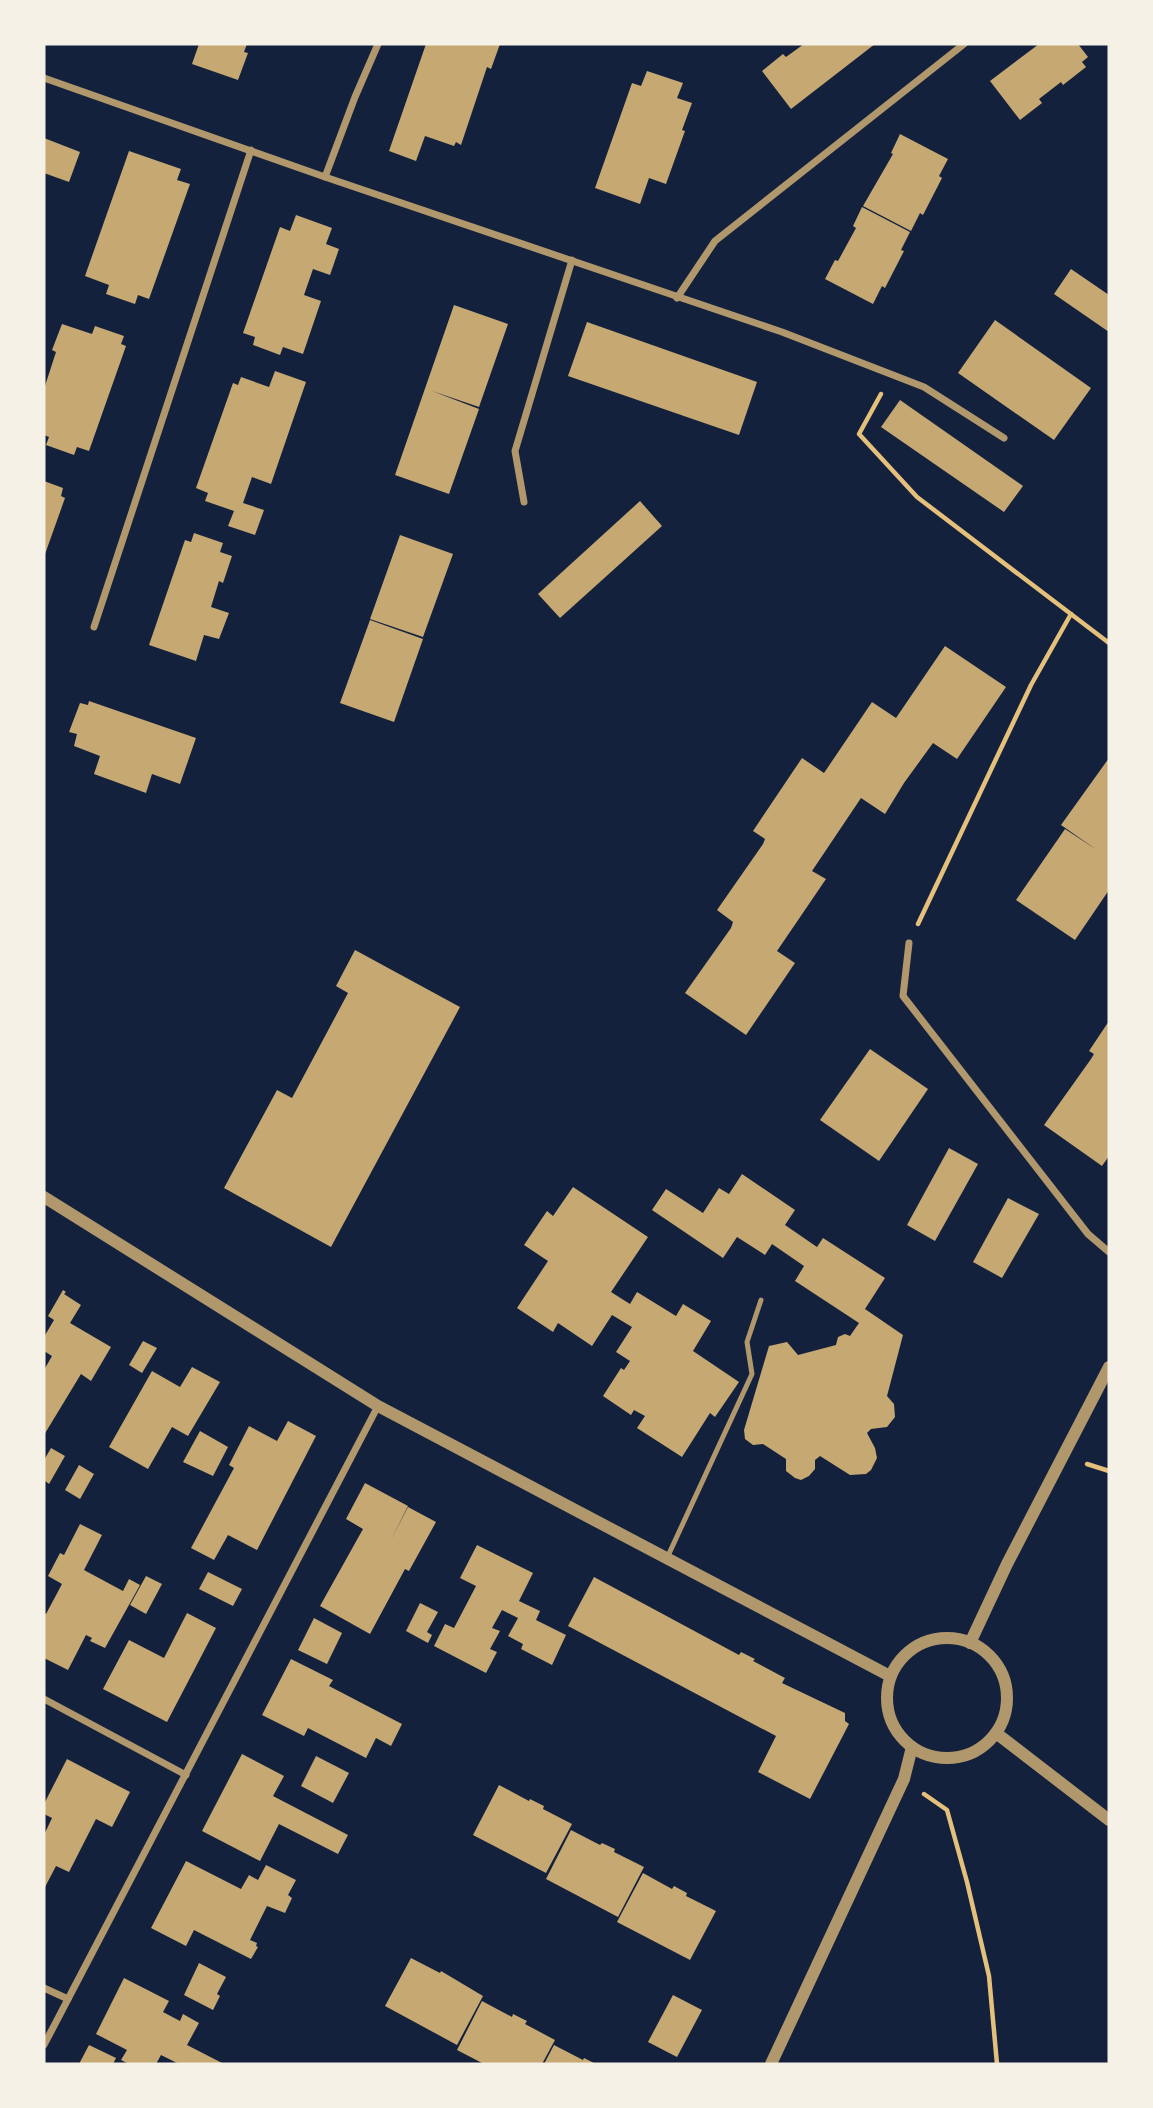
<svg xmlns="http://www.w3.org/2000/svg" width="1153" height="2108" viewBox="0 0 1153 2108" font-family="'Space Grotesk',sans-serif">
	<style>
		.building { fill: #c6a872 }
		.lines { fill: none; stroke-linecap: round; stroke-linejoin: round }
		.path { stroke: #e5c07b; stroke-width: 4.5 }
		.service { stroke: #b1986c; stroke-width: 5 }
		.minor { stroke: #b1986c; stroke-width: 7 }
		.tertiary { stroke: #b1986c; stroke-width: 12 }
	</style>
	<rect width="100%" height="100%" fill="#14213d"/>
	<g class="building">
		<path d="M199,44H247L244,52L248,53L238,80L192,64Z"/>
		<path d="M426,44H500L491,69L487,67L461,145L456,142L454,146L425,136L416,161L389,151Z"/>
		<path d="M804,44H875L791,109L762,71L783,54L786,57Z"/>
		<path d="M1039,44H1078L1088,57L1082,62L1086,67L1063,85L1061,82L1039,99L1042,103L1020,120L990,81Z"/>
		<path d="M647,71L683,83L677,98L692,103L682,130L685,131L666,184L649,178L640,204L595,188L632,83L641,86Z"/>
		<path d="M900,134L948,159L939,176L942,178L923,215L920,213L911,231L863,206L893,154L891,153Z"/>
		<path d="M44,138L80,152L69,182L44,173Z"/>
		<path d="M129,151L181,169L177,180L190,184L149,299L138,295L135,304L106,294L109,285L85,276Z"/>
		<path d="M862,207L910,232L901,250L904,251L885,288L882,286L873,304L825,279L835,260L838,261L856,228L853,226Z"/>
		<path d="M296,215L332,228L326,244L339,249L330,275L313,269L304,295L321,301L303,354L283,347L280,355L253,345L255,337L243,333L280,227L290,231Z"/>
		<path d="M1071,269L1109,295V332L1054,294Z"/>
		<path d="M454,305L508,324L479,407L432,391L479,409L449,494L395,475Z"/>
		<path d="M995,320L1091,388L1054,440L958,373Z"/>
		<path d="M587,322L757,382L739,435L568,376Z"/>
		<path d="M62,324L92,334L95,326L124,336L121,344L126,346L89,451L77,447L74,455L46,445L49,437L44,435V389L56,352L52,350Z"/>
		<path d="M275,371L306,382L271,484L252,477L243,503L264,510L255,535L228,526L234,511L205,501L208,493L196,488L233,383L238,385L241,377L269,387Z"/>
		<path d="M900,400L1023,486L1004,512L881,427Z"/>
		<path d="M44,481L63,488L61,496L65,498L44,557Z"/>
		<path d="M640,501L662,526L560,618L538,594Z"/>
		<path d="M194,533L223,543L220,552L232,556L223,583L219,581L211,607L229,613L219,639L204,635L196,661L149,645L185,540L191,542Z"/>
		<path d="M400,535L453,554L423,637L370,619Z"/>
		<path d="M370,620L423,639L394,722L340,703Z"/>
		<path d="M945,646L1006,687L957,759L933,743L904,783L885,814L861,798L812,871L826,879L777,951L795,963L746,1035L685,993L731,928L733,922L717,910L763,844L765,839L753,831L802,758L824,773L872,702L896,718Z"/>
		<path d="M89,701L196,738L180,784L152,774L146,793L94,774L100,756L74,746L77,734L69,732L80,703L88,705Z"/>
		<path d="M1109,758V890L1075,940L1016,900L1065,829L1097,850L1061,825Z"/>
		<path d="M355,950L460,1007L331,1247L224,1188L277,1090L292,1098L348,993L336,986Z"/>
		<path d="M1109,1021V1156L1102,1166L1044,1125L1091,1059L1094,1054L1089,1051Z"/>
		<path d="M870,1049L928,1089L879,1161L820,1120Z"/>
		<path d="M949,1148L978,1164L935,1241L907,1225Z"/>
		<path d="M742,1174L795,1210L785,1225L817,1247L823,1238L885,1278L865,1309L903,1335L887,1396L894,1404L895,1417L887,1427L871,1429L867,1433L875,1448L877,1458L871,1470L866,1474L850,1475L820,1456L815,1460V1469L809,1476L801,1480L795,1478L786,1471V1459L763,1444L753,1445L745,1439L744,1430L769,1346L787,1342L798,1355L836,1345L838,1337L845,1334L850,1336L859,1323L795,1281L804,1266L772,1244L765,1255L737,1237L723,1258L652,1210L666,1189L703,1213L719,1188L729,1194Z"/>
		<path d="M573,1187L648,1237L611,1292L630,1304L637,1292L676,1316L683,1304L711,1321L693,1351L739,1382L715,1417L710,1413L682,1457L637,1428L645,1416L634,1410L631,1415L603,1396L621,1368L624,1370L630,1361L616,1352L632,1327L612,1315L592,1346L558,1323L553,1332L517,1308L548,1261L524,1245L547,1211L553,1216Z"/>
		<path d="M1008,1198L1039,1214L1002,1278L973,1262Z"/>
		<path d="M63,1290L66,1292L64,1294L81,1305L70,1323L111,1347L91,1381L81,1374L44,1435V1370L52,1356L44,1351V1337L54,1320L48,1316Z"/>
		<path d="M143,1341L157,1348L142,1373L129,1365Z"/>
		<path d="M192,1367L220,1382L188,1436L172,1427L148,1469L109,1447L152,1371L180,1387Z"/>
		<path d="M288,1421L316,1436L257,1550L228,1535L214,1560L191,1548L234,1468L229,1465L249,1426L277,1441Z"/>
		<path d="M200,1431L228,1447L213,1476L183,1462Z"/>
		<path d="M51,1448L65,1456L49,1484L44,1480V1460Z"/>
		<path d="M79,1465L94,1474L80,1499L65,1490Z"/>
		<path d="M365,1483L408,1506L391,1540L408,1507L436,1522L409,1571L405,1569L370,1634L320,1606L363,1529L346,1519Z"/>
		<path d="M80,1524L102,1535L84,1570L123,1591L129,1579L140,1585L105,1648L90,1641L92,1638L86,1635L68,1670L44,1658V1613L46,1614L62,1584L48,1576L60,1553L64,1555Z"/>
		<path d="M477,1545L533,1573L519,1601L540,1611L536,1620L566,1635L552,1665L521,1649L523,1644L508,1636L518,1618L502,1610L492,1628L500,1631L490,1649L497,1652L486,1673L434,1646L445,1624L454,1628L476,1586L460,1578Z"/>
		<path d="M208,1572L242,1589L233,1606L199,1589Z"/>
		<path d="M146,1576L162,1584L146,1614L130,1605Z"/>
		<path d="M594,1577L739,1655L741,1652L755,1659L753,1661L785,1678L782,1683L845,1713V1721L849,1724L810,1799L758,1772L776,1736L568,1626Z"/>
		<path d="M420,1603L438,1612L427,1632L432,1635L428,1643L406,1631Z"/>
		<path d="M187,1613L216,1628L167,1722L103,1689L129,1640L164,1658Z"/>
		<path d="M314,1618L342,1633L327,1664L298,1650Z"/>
		<path d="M291,1659L333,1680L329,1686L402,1724L391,1746L376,1738L366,1758L308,1728L304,1736L262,1715Z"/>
		<path d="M242,1754L284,1776L273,1796L348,1835L338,1854L279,1824L260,1861L202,1831Z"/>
		<path d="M316,1756L349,1773L333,1803L301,1786Z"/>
		<path d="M67,1759L130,1792L112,1827L96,1819L69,1872L56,1866L44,1889V1835L52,1818L44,1814V1804Z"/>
		<path d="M499,1785L529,1801L530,1799L544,1806L543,1809L572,1824L546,1873L473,1835Z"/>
		<path d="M571,1830L600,1845L602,1843L615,1849L614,1852L644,1867L618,1917L546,1879Z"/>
		<path d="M186,1861L241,1889L249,1875L258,1880L266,1865L296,1880L288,1895L292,1898L285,1913L267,1906L250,1940L257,1943L256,1946L258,1947L251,1959L194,1930L186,1946L151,1928Z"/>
		<path d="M643,1873L672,1889L674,1886L687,1893L686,1896L716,1911L690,1960L617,1922Z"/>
		<path d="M411,1958L440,1973L441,1971L483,1996L457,2045L385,2006Z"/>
		<path d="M199,1963L226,1977L217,1994L220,1996L213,2010L184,1995Z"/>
		<path d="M124,1978L169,2001L163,2012L180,2021L183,2014L199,2023L187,2045L224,2064H179L161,2055L156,2064H129L121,2060L127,2050L96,2034Z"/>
		<path d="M673,1995L702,2010L677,2057L648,2042Z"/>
		<path d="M482,2001L512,2017L513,2014L527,2021L525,2024L555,2040L542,2064H484L457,2050Z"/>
		<path d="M89,2045L116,2058L113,2064H79Z"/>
		<path d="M554,2045L583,2060L584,2058L596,2064H544Z"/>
	</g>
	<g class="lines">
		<g class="path">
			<path d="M881,394L859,434L917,497L1109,643"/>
			<path d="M918,924L1031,685L1071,614"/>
			<path d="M1087,1464L1109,1471"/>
			<path d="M924,1794L947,1810L967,1882L989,1976L997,2064"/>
		</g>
		<path class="service" d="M667,1558L752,1374L747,1342L761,1300"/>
		<g class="minor">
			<path d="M44,78L325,177L782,332L924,387L1004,438"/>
			<path d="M325,177L355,97L378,44"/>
			<path d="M677,298L715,241L964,44"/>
			<path d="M524,502L515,451L572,260"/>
			<path d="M94,627L251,150"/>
			<path d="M909,943L903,996L1088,1234L1109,1252"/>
			<path d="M44,1699L186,1775"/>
			<path d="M44,1988L68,1999"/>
			<path d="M44,2045L378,1406"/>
		</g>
		<g class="tertiary">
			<path d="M44,1197L378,1406L890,1676"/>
			<circle cx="947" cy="1698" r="60"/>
			<path d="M970,1643L1007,1564L1109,1367"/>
			<path d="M996,1733L1109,1820"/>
			<path d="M771,2064L904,1779L912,1747"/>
		</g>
	</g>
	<rect width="1153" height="2108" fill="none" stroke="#f6f1e7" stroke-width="91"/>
</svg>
